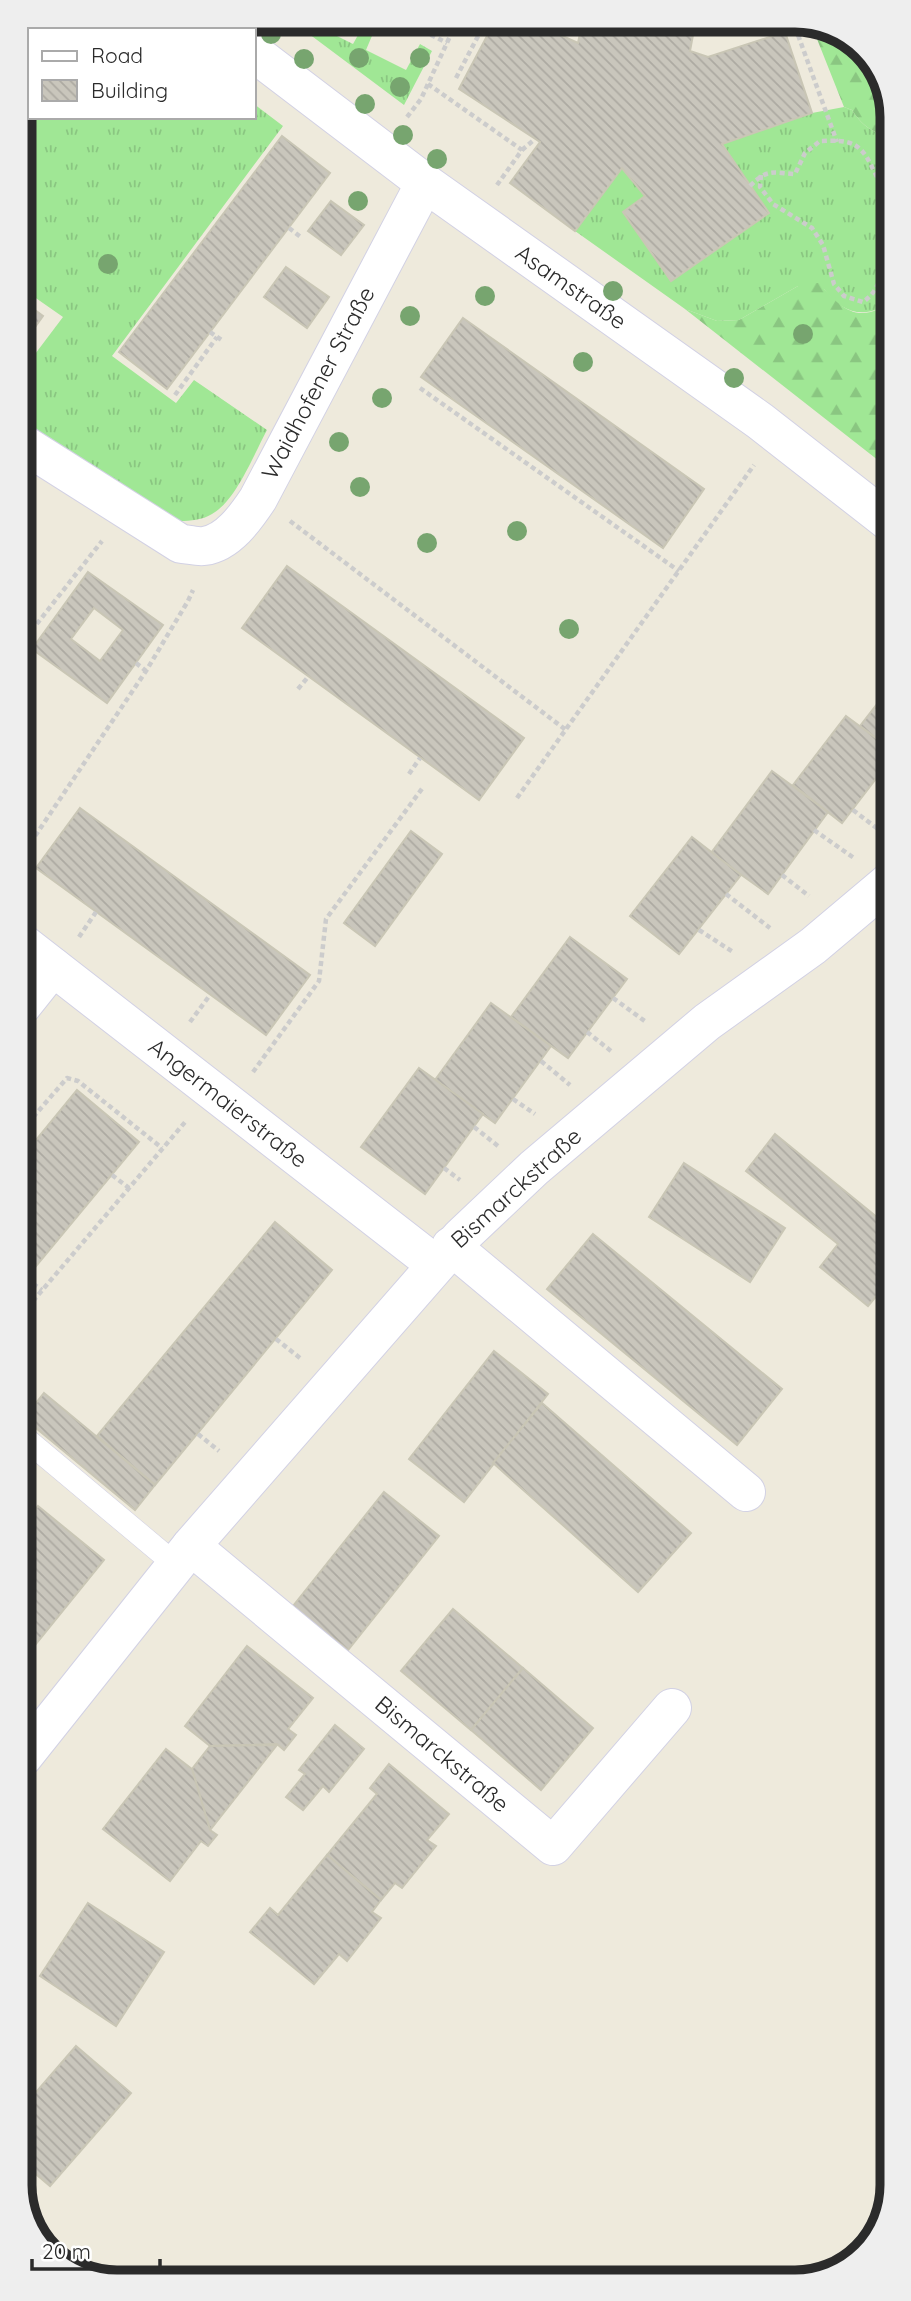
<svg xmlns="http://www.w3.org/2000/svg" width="911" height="2301" viewBox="0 0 911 2301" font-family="Quicksand,sans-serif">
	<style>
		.grass { fill: url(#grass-tufts) }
		.forest { fill: url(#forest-firs) }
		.building { fill: url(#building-back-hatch); stroke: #c9c6b5; stroke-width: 2; fill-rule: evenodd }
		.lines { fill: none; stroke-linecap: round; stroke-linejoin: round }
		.service-casing { stroke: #d2d1e4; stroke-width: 24 }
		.minor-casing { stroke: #d2d1e4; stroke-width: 40 }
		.path { stroke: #ccc; stroke-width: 4.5; stroke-dasharray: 5 3.5; stroke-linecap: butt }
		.service { stroke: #fff; stroke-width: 23 }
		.minor { stroke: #fff; stroke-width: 38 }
		.tree { fill: #77a56f }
		.labels { text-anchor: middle; stroke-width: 6; stroke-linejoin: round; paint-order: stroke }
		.street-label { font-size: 23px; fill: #2b2b2b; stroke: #fff }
		.rim { fill: none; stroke: #2b2b2b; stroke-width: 9 }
	</style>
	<defs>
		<pattern id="grass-tufts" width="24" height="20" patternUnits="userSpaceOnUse" patternTransform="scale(1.75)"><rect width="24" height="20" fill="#a0e795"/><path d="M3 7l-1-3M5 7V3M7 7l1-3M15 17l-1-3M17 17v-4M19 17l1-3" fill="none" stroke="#8ac681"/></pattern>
		<pattern id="forest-firs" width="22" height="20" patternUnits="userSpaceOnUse" patternTransform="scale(1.75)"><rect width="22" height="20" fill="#a0e795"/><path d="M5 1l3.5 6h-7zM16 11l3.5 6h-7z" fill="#8ac681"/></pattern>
		<pattern id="building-back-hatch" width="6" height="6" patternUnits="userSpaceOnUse" patternTransform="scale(1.75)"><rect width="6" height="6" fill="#c9c6bc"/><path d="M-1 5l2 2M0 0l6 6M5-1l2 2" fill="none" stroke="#adaaa2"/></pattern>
	</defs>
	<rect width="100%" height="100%" fill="#eeeadc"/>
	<g class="grass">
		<path d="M289,19H303L353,44L367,19L377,24L366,50L406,70L420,44L432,51L404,105Z"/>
		<path d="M30,88V117H254V104L283,126L112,356L176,403L194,380L267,430C254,454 236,501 212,514C202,520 191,521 180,521L20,425V374L63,317L20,287L19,110Z"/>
		<path d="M844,107L852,110C862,125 870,131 887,136V304C863,320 841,312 824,289L798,286L739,320L717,321L685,309L575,231L622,168L645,196L623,212L671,281L768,213L722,144L812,113Z"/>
	</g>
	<g class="forest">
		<path d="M835,32L854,40L887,85V136C870,131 862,125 852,110L844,107L817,39Z"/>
		<path d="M809,283H819C839,306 856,325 887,304L888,468L685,309L717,321L739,320L798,286Z"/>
	</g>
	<g class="building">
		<path d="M496,19H525L578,43L583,19H696L690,51L708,57L785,32L812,113L722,144L769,213L671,281L623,212L645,196L622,168L575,231L510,183L540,142L459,89Z"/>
		<path d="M282,136L330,173L167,389L119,352Z"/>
		<path d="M331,201L364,225L341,255L308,231Z"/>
		<path d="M286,267L329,297L307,328L264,297Z"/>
		<path d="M20,299L43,316L20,348Z"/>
		<path d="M463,318L704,489L663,548L421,377Z"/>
		<path d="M287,566L524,738L479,800L242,628Z"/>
		<path d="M88,572L163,625L107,703L32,649ZM94,608L123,630L100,661L71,639Z"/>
		<path d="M888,690V747L860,726Z"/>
		<path d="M846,716L888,747V763L842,823L793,785Z"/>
		<path d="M772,771L828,812L768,894L711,853Z"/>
		<path d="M80,808L310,975L266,1035L36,868Z"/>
		<path d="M411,831L442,854L375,946L344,923Z"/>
		<path d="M692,837L741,875L679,954L630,916Z"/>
		<path d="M570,937L627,979L568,1058L511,1017Z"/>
		<path d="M491,1003L551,1046L495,1123L435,1080Z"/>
		<path d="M419,1068L483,1114L425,1194L361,1147Z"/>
		<path d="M77,1090L139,1142L22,1283V1157Z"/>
		<path d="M775,1134L889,1227L890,1280L868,1306L820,1267L838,1244L746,1171Z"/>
		<path d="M684,1163L785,1228L750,1282L649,1217Z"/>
		<path d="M275,1222L332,1270L155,1485L97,1436Z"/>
		<path d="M593,1234L782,1389L737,1445L547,1289Z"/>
		<path d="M494,1351L548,1394L464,1502L409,1459Z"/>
		<path d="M44,1393L155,1485L135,1510L24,1418Z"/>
		<path d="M542,1403L691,1533L638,1592L493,1463Z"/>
		<path d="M384,1492L439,1536L348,1650L293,1606Z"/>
		<path d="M38,1506L104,1560L23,1660V1526Z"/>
		<path d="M453,1609L523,1668L471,1730L401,1671Z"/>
		<path d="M247,1646L313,1698L288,1729L296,1735L284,1750L277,1744L210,1746L185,1726Z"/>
		<path d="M523,1668L593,1728L541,1790L471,1730Z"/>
		<path d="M335,1725L364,1749L329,1792L323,1786L303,1810L286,1797L305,1774L299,1770Z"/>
		<path d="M277,1745L210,1830L192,1769L210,1746Z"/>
		<path d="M166,1749L192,1769L210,1830L217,1835L208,1846L201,1841L170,1881L103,1829Z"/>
		<path d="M389,1764L449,1814L427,1840L436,1846L402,1888L395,1883L381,1900L327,1855L377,1794L370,1788Z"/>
		<path d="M327,1855L381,1900L372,1912L381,1918L347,1961L339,1954L314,1984L250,1932L270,1908L278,1915Z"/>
		<path d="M88,1903L164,1952L116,2026L40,1976Z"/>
		<path d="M76,2046L131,2093L50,2186L24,2164V2106Z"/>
	</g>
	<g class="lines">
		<g class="service-casing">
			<path id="service" d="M22,1436L176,1565"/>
		</g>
		<g class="minor-casing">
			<g id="minor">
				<path d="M208,19L222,30"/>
				<path d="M254,53L425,183L760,421L888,521"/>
				<path d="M20,442L181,544C188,544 197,547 204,546C228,543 246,517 258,499L425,183"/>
				<path d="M21,942L435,1264"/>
				<path d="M21,1007L53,967"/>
				<path d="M451,1246L746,1492"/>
				<path d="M191,1546L553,1846L672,1708"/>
				<path d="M23,1757L191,1546L461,1237L534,1168L707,1022L813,946L889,882"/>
			</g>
		</g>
		<g class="path">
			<path d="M541,19L570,34L574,19"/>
			<path d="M794,19V24L837,142"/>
			<path d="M715,29L794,24"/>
			<path d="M423,31L447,43"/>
			<path d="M456,78L487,19"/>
			<path d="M428,84L522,150L497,185"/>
			<path d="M407,117L421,99L458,19"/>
			<path d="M522,150L535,139"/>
			<path d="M761,175L760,187L773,204L812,228L823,245L834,284L844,296L863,302C879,291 882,275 884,257L887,255"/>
			<path d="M750,186C768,168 773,173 795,174L805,153L820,141C846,140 859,140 871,165C873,170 877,175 878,181C881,197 878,209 887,224"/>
			<path d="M289,228L302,238"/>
			<path d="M210,332L223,341"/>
			<path d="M420,388L679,571"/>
			<path d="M175,395L217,337"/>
			<path d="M290,521L566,730"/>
			<path d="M21,644L102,541"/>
			<path d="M136,663L146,671"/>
			<path d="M298,689L308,677"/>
			<path d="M880,773L888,780"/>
			<path d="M409,774L420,758"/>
			<path d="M517,798L754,465"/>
			<path d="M853,810L887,836"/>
			<path d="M814,830L854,858"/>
			<path d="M21,857L146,671L188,601L193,590"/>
			<path d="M782,875L809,896"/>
			<path d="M726,894L770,928"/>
			<path d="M699,930L733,952"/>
			<path d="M79,937L96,912"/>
			<path d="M613,998L646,1022"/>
			<path d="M190,1022L210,995"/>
			<path d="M587,1032L611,1051"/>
			<path d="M541,1061L570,1085"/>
			<path d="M253,1072L319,981L326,919L424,786"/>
			<path d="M513,1099L535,1114"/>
			<path d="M474,1127L498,1146"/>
			<path d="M22,1130L67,1078L78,1081L162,1148"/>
			<path d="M444,1168L460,1180"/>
			<path d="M112,1175L129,1188"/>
			<path d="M26,1279L42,1290"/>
			<path d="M22,1314L186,1121"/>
			<path d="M276,1339L300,1358"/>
			<path d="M198,1434L219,1451"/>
		</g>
		<use href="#service" class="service"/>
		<use href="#minor" class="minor"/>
	</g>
	<g class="tree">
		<circle cx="271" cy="34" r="10"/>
		<circle cx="359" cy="58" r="10"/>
		<circle cx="420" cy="58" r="10"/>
		<circle cx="304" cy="59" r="10"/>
		<circle cx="400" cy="87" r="10"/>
		<circle cx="365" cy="104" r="10"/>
		<circle cx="403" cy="135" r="10"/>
		<circle cx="437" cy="159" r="10"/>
		<circle cx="358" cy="201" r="10"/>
		<circle cx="108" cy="264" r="10"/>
		<circle cx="613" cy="291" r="10"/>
		<circle cx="485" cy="296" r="10"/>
		<circle cx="410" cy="316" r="10"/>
		<circle cx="803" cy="334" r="10"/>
		<circle cx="583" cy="362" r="10"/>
		<circle cx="734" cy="378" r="10"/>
		<circle cx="382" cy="398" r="10"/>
		<circle cx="339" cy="442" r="10"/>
		<circle cx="360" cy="487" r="10"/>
		<circle cx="517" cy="531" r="10"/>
		<circle cx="427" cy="543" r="10"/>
		<circle cx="569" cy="629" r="10"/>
	</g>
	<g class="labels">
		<g class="street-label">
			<text transform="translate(571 287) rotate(35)" y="8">Asamstraße</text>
			<text transform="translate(318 383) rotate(-62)" y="8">Waidhofener Straße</text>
			<text transform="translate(228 1103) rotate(38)" y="8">Angermaierstraße</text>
			<text transform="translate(516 1188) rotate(-42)" y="8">Bismarckstraße</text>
			<text transform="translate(442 1754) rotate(40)" y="8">Bismarckstraße</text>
		</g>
	</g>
	<path d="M0 0H911V2301H0ZM117 32H795A85 85 0 0 1 880 117V2185A85 85 0 0 1 795 2270H117A85 85 0 0 1 32 2185V117A85 85 0 0 1 117 32Z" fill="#eee" fill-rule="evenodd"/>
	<path class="rim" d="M117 32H795A85 85 0 0 1 880 117V2185A85 85 0 0 1 795 2270H117A85 85 0 0 1 32 2185V117A85 85 0 0 1 117 32Z"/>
	<rect x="28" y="28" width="228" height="91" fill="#ffffff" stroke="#aaaaaa" stroke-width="2"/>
	<rect x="42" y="51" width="35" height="10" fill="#ffffff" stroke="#aaaaaa" stroke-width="2"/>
	<text x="91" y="63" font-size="21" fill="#2b2b2b">Road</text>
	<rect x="42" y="80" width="35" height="21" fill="url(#building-back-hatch)" stroke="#aaaaaa" stroke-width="2"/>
	<text x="91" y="98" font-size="21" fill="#2b2b2b">Building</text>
	<path d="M32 2259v10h128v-10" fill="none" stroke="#2b2b2b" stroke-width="3.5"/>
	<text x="42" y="2259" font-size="21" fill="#2b2b2b" stroke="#ffffff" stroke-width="5" paint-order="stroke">20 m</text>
</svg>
